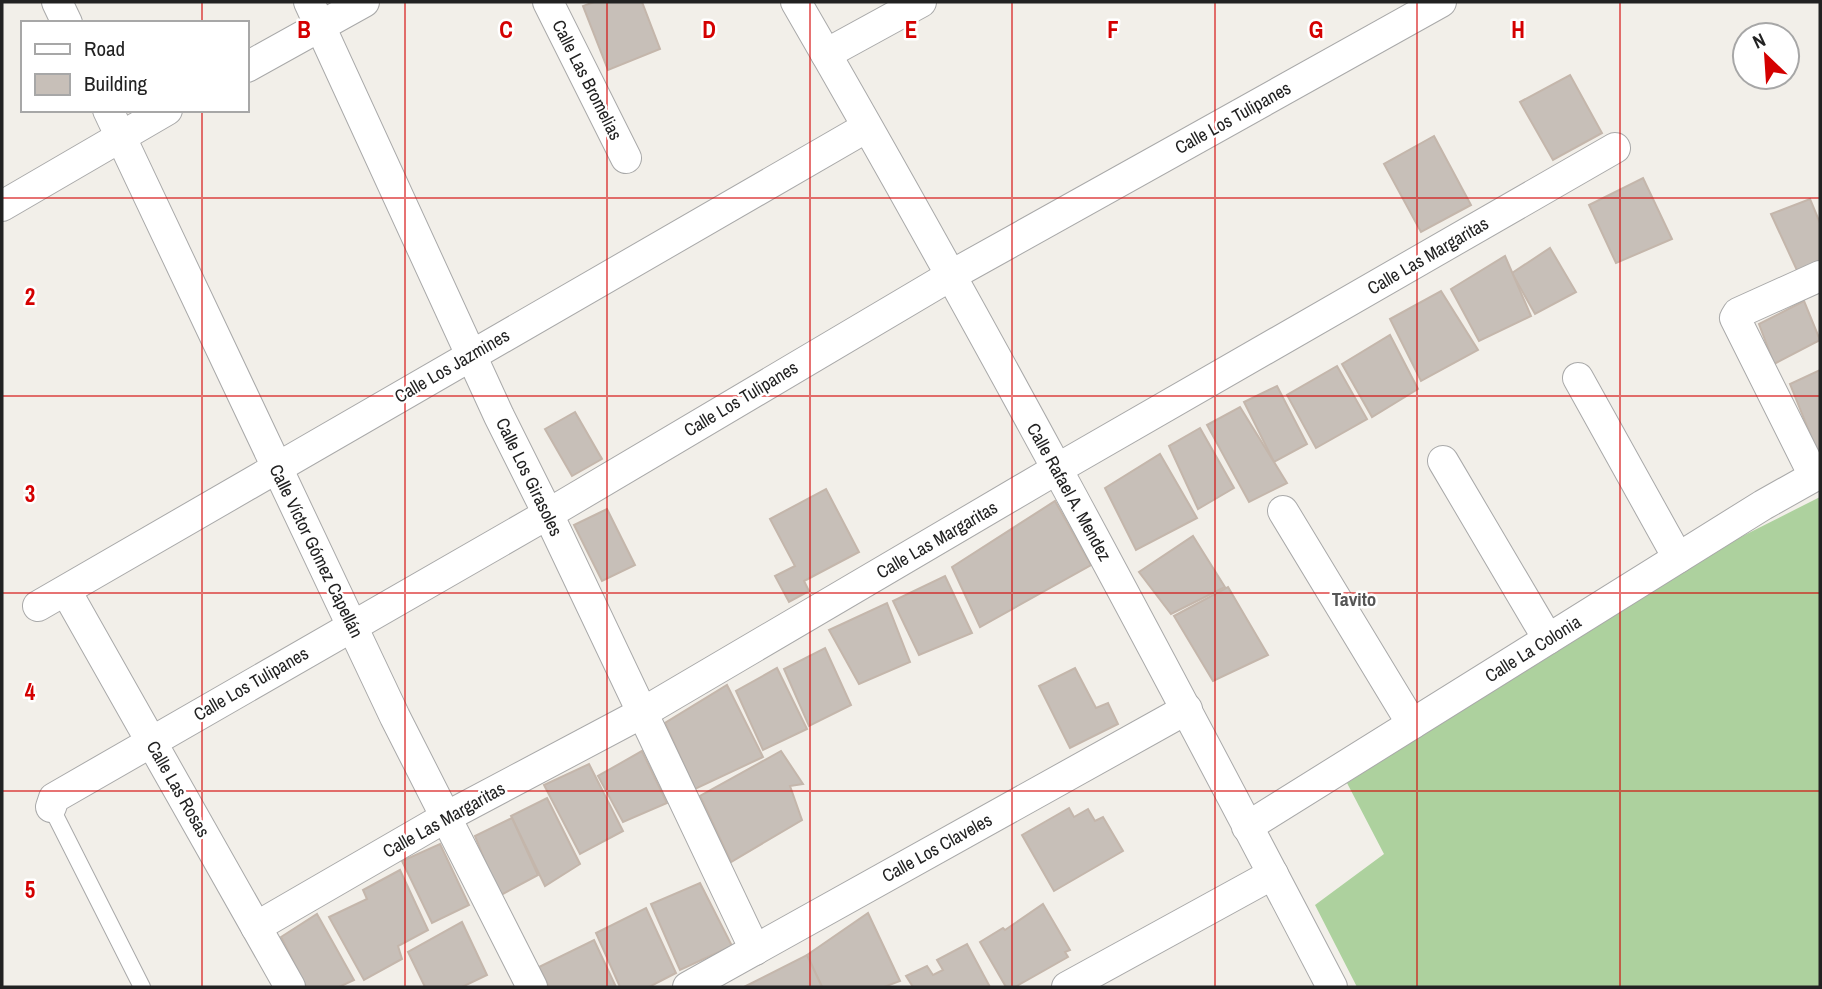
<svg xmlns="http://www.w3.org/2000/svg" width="1822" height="989" viewBox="0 0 1822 989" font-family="'Archivo Narrow',sans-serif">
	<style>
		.forest { fill: #add19e }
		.building { fill: #c7bfb8; stroke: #c4b6ab; stroke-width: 2 }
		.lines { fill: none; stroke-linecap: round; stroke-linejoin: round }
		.service-casing { stroke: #a9a9a9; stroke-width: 18 }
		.minor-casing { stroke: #a9a9a9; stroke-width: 32 }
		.service { stroke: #fff; stroke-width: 16 }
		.minor { stroke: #fff; stroke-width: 30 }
		.grid { fill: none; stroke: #d40000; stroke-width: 2; stroke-opacity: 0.55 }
		.labels { text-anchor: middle; stroke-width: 5; stroke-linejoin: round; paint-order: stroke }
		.street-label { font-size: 18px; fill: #222; stroke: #fff }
		.neighbourhood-label { font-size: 19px; font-weight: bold; fill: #555; stroke: #fff }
		.grid-label { font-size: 23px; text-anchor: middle; font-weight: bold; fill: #d40000; stroke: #fff; stroke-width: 5; stroke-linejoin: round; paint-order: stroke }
	</style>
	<rect width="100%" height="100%" fill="#f2efe9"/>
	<path class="forest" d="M1820,497V987H1357L1315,905L1384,854L1347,783L1689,563Z"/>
	<g class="building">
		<path d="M594,2H642L660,49L608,70L583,6Z"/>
		<path d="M1570,75L1602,133L1553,160L1520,102Z"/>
		<path d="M1434,136L1471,205L1421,232L1384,164Z"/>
		<path d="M1643,178L1672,239L1616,263L1589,205Z"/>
		<path d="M1810,199L1820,223V270L1801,279L1771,214Z"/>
		<path d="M1550,248L1576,292L1535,314L1512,273Z"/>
		<path d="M1505,256L1531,316L1479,341L1451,289Z"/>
		<path d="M1441,291L1478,350L1421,381L1390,319Z"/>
		<path d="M1804,301L1820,340L1774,364L1759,324Z"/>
		<path d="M1390,335L1418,389L1372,417L1342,364Z"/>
		<path d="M1337,366L1367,419L1316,448L1287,395Z"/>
		<path d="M1820,370V449L1817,451L1790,384Z"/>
		<path d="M1277,386L1307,444L1274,462L1244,402Z"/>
		<path d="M1240,407L1287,483L1249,502L1207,425Z"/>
		<path d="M575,412L602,459L572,476L545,429Z"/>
		<path d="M1200,428L1234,488L1198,509L1169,446Z"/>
		<path d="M1160,454L1197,518L1136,550L1105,488Z"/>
		<path d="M826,489L859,552L804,581L809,591L789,602L775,576L795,566L770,519Z"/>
		<path d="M1055,501L1091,565L980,627L952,567Z"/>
		<path d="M607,509L635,565L602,581L574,525Z"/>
		<path d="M1193,536L1225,587L1171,614L1139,572Z"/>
		<path d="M945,576L972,633L919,655L893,601Z"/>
		<path d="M1228,587L1268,655L1213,681L1174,616Z"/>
		<path d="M887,603L910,662L859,684L829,630Z"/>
		<path d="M825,648L851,705L809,726L784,669Z"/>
		<path d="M777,668L807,729L763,750L736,691Z"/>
		<path d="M1075,668L1096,708L1108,703L1118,724L1070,748L1039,686Z"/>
		<path d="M727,685L763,757L695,789L665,723Z"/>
		<path d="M642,751L667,803L623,822L598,776Z"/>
		<path d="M781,751L803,784L790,786L802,820L731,862L700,796Z"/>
		<path d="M589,764L623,831L580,854L544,785Z"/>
		<path d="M547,798L580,864L545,886L511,816Z"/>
		<path d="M1069,808L1074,817L1088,809L1095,821L1103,817L1123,851L1054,891L1022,835Z"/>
		<path d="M512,818L538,875L499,896L475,836Z"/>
		<path d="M440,844L469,905L432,923L402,861Z"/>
		<path d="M400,870L428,930L398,946L402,959L364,980L329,917L367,899L363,890Z"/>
		<path d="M700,883L732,946L680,970L651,904Z"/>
		<path d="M1043,904L1070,950L1065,952L1068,957L1015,987H1006L980,942L1003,928L1005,930Z"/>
		<path d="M646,908L676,973L649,987H620L596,933Z"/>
		<path d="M868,913L900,981L884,987H822L807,955Z"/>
		<path d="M317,914L354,980L339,987H306L281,937Z"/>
		<path d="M462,922L487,975L462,987H425L408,952Z"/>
		<path d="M594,940L616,987H549L539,967Z"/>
		<path d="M967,944L990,987H913L906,976L927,966L933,975L943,970L937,960Z"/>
		<path d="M807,955L822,987H744Z"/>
	</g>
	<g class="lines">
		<g class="service-casing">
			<path id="service" d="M51,807L142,987"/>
		</g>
		<g class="minor-casing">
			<g id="minor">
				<path d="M57,2L67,23"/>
				<path d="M309,2L499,416L548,514L755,950"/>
				<path d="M548,2L626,158"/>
				<path d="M796,2C983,325 1159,656 1332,987"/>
				<path d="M826,54L921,2"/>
				<path d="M247,67L364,2"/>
				<path d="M108,110L395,717L532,987"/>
				<path d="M2,206L167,110"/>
				<path d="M1578,378L1678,558"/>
				<path d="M1443,461L1548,639"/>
				<path d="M1814,476L1735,318L1738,313L1820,276"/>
				<path d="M1283,511L1412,724"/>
				<path d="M66,591L290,987"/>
				<path d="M38,606L867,127"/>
				<path d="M51,807L54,798L548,514L950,276L1441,2"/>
				<path d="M1247,827L1763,505L1820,473"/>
				<path d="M256,927L446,817L642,713L1057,469L1615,148"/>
				<path d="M688,987L1187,709"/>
				<path d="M1067,987L1273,874"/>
			</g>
		</g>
		<use href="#service" class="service"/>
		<use href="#minor" class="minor"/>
	</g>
	<path class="grid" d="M202,2V23M405,2V987M607,2V987M810,2V987M1012,2V987M1215,2V987M1417,2V987M1620,2V987M202,110V987M2,198H1820M2,396H1820M2,593H1820M2,791H1820"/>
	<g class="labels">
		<g class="street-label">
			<text transform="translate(587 80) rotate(63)" y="6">Calle Las Bromelias</text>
			<text transform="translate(1233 118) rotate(-29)" y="6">Calle Los Tulipanes</text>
			<text transform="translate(1428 256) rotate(-30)" y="6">Calle Las Margaritas</text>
			<text transform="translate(452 366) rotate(-30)" y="6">Calle Los Jazmines</text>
			<text transform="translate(741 399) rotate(-31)" y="6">Calle Los Tulipanes</text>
			<text transform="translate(529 477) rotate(64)" y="6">Calle Los Girasoles</text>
			<text transform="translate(1069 492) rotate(61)" y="6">Calle Rafael A. Mendez</text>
			<text transform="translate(937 540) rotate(-30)" y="6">Calle Las Margaritas</text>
			<text transform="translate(316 551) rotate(64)" y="6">Calle Víctor Gómez Capellán</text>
			<text transform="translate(1533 649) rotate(-32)" y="6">Calle La Colonia</text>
			<text transform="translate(251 684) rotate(-30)" y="6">Calle Los Tulipanes</text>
			<text transform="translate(178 789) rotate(60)" y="6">Calle Las Rosas</text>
			<text transform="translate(444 820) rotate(-29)" y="6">Calle Las Margaritas</text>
			<text transform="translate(937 848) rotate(-29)" y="6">Calle Los Claveles</text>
		</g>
		<g class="neighbourhood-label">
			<text x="1354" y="606">Tavito</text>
		</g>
	</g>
	<g class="grid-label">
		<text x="304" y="38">B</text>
		<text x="506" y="38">C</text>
		<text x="709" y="38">D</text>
		<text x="911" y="38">E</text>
		<text x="1113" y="38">F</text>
		<text x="1316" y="38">G</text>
		<text x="1518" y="38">H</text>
		<text x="30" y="305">2</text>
		<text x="30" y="502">3</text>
		<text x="30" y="700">4</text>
		<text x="30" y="898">5</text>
	</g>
	<rect width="1822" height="989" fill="none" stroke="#222222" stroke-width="7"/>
	<rect x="21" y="21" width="228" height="91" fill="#ffffff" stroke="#a7a7a7" stroke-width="2"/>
	<rect x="35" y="44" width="35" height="10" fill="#ffffff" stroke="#a7a7a7" stroke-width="2"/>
	<text x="84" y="56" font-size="21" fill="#222222">Road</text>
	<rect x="35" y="74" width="35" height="21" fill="#c7bfb8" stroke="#a7a7a7" stroke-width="2"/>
	<text x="84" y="91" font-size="21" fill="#222222">Building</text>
	<g transform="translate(1766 56) rotate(335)"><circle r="33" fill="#ffffff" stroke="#a7a7a7" stroke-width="2"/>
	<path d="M0-5L12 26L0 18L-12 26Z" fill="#d40000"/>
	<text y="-10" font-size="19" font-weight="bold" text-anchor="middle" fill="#222222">N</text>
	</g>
</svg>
